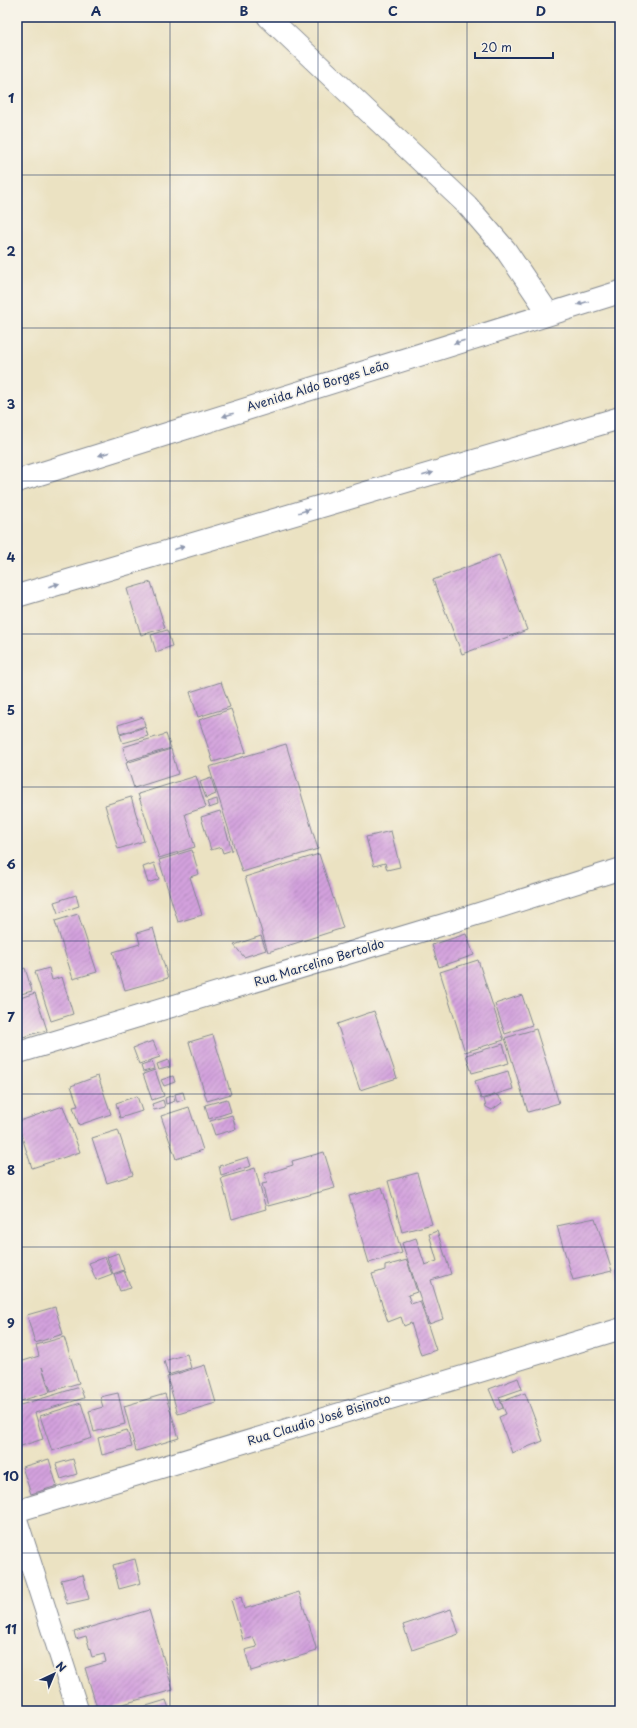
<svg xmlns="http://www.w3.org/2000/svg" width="637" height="1728" viewBox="0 0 637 1728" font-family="'Playpen Sans',sans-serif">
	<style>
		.building { fill: url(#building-hatch) }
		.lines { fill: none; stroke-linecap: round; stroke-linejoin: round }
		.minor-casing { stroke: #838890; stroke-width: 23 }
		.tertiary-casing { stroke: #838890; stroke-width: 24 }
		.minor { stroke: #fff; stroke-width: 21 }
		.tertiary { stroke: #fff; stroke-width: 22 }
		.oneway { fill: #8d97ae }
		.grid { fill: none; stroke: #1b2f5e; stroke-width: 1; stroke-opacity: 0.55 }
		.labels { text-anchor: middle; stroke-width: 3.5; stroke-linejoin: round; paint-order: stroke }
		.street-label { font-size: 12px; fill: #1b2f5e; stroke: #f7f3e8 }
		.neatline { fill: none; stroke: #1b2f5e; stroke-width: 1.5 }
		.grid-label { font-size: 13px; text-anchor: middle; font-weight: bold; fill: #1b2f5e }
	</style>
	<defs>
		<pattern id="building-hatch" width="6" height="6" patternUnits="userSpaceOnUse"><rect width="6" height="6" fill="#d3a1dd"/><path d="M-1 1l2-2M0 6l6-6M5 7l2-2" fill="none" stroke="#aa84b6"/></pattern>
	</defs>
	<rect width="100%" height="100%" fill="#f7f3e8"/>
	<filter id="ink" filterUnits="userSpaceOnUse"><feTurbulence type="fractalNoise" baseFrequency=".025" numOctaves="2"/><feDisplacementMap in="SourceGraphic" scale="8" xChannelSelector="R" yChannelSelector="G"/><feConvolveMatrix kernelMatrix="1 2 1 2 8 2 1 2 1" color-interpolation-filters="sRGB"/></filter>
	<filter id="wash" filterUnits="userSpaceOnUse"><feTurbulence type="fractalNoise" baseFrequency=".012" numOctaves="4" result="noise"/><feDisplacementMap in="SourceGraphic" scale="16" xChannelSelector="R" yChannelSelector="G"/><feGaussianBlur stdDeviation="0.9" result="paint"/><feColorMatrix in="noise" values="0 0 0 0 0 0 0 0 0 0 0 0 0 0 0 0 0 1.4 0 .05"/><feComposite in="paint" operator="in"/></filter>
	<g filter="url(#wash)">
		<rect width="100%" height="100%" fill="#ebe2c2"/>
		<g id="blocks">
			<g class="building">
				<path d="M499,555L527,630L462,654L433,580Z"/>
				<path d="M151,582L165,628L141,635L127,589Z"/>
				<path d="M167,630L172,646L156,652L151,635Z"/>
				<path d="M221,682L230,707L198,717L190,692Z"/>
				<path d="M231,709L246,752L213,762L199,720Z"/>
				<path d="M143,717L145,726L120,734L118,725Z"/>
				<path d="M145,727L148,736L123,743L120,735Z"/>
				<path d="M166,734L171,748L127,761L123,747Z"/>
				<path d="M286,744L318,849L242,872L209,767Z"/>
				<path d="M171,749L178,774L134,788L126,763Z"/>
				<path d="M196,776L206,807L185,814L195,847L159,858L138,794Z"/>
				<path d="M211,778L216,794L206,798L200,782Z"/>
				<path d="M131,797L144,841L118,849L105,805Z"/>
				<path d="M217,799L218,805L209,808L207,802Z"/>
				<path d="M220,811L232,850L223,853L221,847L211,850L201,817Z"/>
				<path d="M391,831L400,867L387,870L385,863L374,866L366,837Z"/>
				<path d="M192,850L199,874L190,877L202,915L178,922L159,860Z"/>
				<path d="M319,854L343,928L268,952L245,877Z"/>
				<path d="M154,863L159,879L148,883L143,867Z"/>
				<path d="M76,895L79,906L58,913L54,902Z"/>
				<path d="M78,914L97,972L73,979L55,921Z"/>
				<path d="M153,928L168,978L125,990L113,952L140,944L137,933Z"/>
				<path d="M466,934L474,955L439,967L432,945Z"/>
				<path d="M261,936L266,950L244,957L234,945Z"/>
				<path d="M478,960L504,1040L465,1052L440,972Z"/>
				<path d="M25,968L32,991L17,995V971Z"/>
				<path d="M49,968L52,980L62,977L73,1014L51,1021L35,972Z"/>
				<path d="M35,993L47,1030L23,1037L17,1018V999Z"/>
				<path d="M522,995L532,1025L505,1034L495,1004Z"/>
				<path d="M374,1011L397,1078L360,1090L337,1024Z"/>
				<path d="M536,1029L559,1103L528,1112L505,1038Z"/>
				<path d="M213,1035L231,1094L207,1101L189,1042Z"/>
				<path d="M153,1041L160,1057L139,1064L133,1048Z"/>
				<path d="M503,1044L509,1063L472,1073L466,1055Z"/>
				<path d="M168,1060L170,1067L159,1070L157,1064Z"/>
				<path d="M152,1062L154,1069L143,1072L141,1066Z"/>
				<path d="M155,1070L164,1096L152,1100L143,1074Z"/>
				<path d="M508,1071L513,1089L481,1099L475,1081Z"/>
				<path d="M98,1076L111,1114L79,1125L73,1107L78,1106L71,1086Z"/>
				<path d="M173,1076L175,1082L164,1086L161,1080Z"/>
				<path d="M183,1092L185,1099L177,1102L175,1094Z"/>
				<path d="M173,1095L175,1101L166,1104L165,1098Z"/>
				<path d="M497,1095L503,1102L492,1110L486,1107L484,1099Z"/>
				<path d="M137,1096L142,1111L120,1118L116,1103Z"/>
				<path d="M227,1099L231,1112L209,1119L205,1105Z"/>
				<path d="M163,1100L165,1107L154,1110L152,1104Z"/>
				<path d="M63,1106L80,1152L32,1168L17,1122Z"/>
				<path d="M189,1107L203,1150L176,1159L161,1116Z"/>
				<path d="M232,1115L236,1129L215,1135L210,1121Z"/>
				<path d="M118,1130L133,1175L107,1183L92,1138Z"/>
				<path d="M324,1152L335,1188L268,1206L262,1184L267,1183L265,1174L293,1165L292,1161Z"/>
				<path d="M248,1157L251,1166L221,1175L219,1166Z"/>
				<path d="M255,1168L266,1209L232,1219L221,1178Z"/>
				<path d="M417,1173L432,1224L402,1232L388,1181Z"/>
				<path d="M382,1187L402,1253L369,1263L349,1196Z"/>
				<path d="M595,1218L612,1271L573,1280L557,1226Z"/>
				<path d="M437,1231L451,1274L431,1280L443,1319L429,1324L402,1243L416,1238L425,1265L437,1261L429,1234Z"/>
				<path d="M118,1253L124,1270L113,1274L107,1257Z"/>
				<path d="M105,1257L112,1274L96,1280L89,1263Z"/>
				<path d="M407,1260L417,1292L408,1295L411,1304L420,1301L436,1350L421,1355L411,1323L404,1326L401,1317L388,1322L372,1274L385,1270V1266Z"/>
				<path d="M620,1269V1284L616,1270Z"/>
				<path d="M124,1271L131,1288L120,1291L114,1275Z"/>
				<path d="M55,1307L63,1334L35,1343L27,1315Z"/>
				<path d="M64,1337L79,1383L51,1391L42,1367L50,1392L17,1402V1363L39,1356L36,1345Z"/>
				<path d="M187,1354L191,1368L168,1375L164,1361Z"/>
				<path d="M205,1365L216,1403L178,1414L167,1377Z"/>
				<path d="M518,1378L522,1389L499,1397L503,1408L498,1410L489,1389Z"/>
				<path d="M80,1387L84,1398L35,1413L43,1439L18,1447L17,1406Z"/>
				<path d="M118,1393L125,1424L94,1432L89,1411L103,1407L100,1397Z"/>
				<path d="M525,1393L543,1441L512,1453L499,1417L506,1414L501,1402Z"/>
				<path d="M165,1394L179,1438L136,1451L124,1406Z"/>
				<path d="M81,1403L92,1438L52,1451L40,1416Z"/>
				<path d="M127,1430L132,1447L102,1455L98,1438Z"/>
				<path d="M49,1459L57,1486L31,1494L22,1467Z"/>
				<path d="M73,1459L77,1474L61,1479L56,1464Z"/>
				<path d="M135,1559L141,1583L119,1589L113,1565Z"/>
				<path d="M83,1575L89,1599L67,1604L61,1580Z"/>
				<path d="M299,1592L317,1651L251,1671L245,1650L257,1647L253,1637L243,1640L231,1600L241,1597L244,1609Z"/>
				<path d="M451,1609L459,1634L412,1650L403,1625Z"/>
				<path d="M149,1610L173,1690L98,1711L85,1668L106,1662L104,1654L92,1657L86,1636L76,1639L74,1632Z"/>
				<path d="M166,1700L170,1711H130Z"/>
			</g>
		</g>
	</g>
	<g filter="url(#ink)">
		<use href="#blocks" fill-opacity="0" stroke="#838890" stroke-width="1"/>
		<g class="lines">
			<g class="minor-casing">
				<g id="minor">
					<path d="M268,17L467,205L505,249L549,314"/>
					<path d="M17,1053L452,922L620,869"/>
					<path d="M17,1511L620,1329"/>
					<path d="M17,1521L78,1711"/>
				</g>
			</g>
			<g class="tertiary-casing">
				<g id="tertiary">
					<path d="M17,481L620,292"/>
					<path d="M17,596L620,418"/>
				</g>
			</g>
			<use href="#minor" class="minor"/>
			<use href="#tertiary" class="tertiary"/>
		</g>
		<defs><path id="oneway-solid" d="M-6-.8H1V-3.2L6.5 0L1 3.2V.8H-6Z"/></defs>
		<g class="oneway">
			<use href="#oneway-solid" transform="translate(583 303) rotate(163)"/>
			<use href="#oneway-solid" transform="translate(459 342) rotate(163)"/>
			<use href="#oneway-solid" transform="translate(228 415) rotate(163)"/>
			<use href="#oneway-solid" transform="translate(104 454) rotate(163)"/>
			<use href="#oneway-solid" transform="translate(428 474) rotate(-16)"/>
			<use href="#oneway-solid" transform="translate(304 511) rotate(-16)"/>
			<use href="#oneway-solid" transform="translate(179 548) rotate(-16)"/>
			<use href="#oneway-solid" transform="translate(54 585) rotate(-16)"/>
		</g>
	</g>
	<path class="grid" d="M170,17V1711M318,17V1711M467,17V1711M17,175H620M17,328H620M17,481H620M17,634H620M17,787H620M17,941H620M17,1094H620M17,1247H620M17,1400H620M17,1553H620"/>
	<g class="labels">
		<g class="street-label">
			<text transform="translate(318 386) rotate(-17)" y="4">Avenida Aldo Borges Leão</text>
			<text transform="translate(319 963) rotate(-17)" y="4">Rua Marcelino Bertoldo</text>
			<text transform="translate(319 1420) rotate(-17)" y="4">Rua Claudio José Bisinoto</text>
		</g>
	</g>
	<rect width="637" height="1728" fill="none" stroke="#f7f3e8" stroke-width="44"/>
	<g transform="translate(54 1674) rotate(44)" stroke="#f7f3e8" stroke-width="3" paint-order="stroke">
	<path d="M0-3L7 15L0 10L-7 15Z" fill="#1b2f5e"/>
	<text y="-6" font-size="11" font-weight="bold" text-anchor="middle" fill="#1b2f5e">N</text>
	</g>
	<path d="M475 52v6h78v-6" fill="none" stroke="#1b2f5e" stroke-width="2"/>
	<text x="481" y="52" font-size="12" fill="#1b2f5e" stroke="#f7f3e8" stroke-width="3" paint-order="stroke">20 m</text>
	<rect x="22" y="22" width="593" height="1684" class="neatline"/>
	<g class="grid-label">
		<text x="96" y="16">A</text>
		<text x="244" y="16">B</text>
		<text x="393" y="16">C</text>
		<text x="541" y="16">D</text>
		<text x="11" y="103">1</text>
		<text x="11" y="256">2</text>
		<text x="11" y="409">3</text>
		<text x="11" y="562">4</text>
		<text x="11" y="715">5</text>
		<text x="11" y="869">6</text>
		<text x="11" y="1022">7</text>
		<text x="11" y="1175">8</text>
		<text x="11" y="1328">9</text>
		<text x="11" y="1481">10</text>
		<text x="11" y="1634">11</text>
	</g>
</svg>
